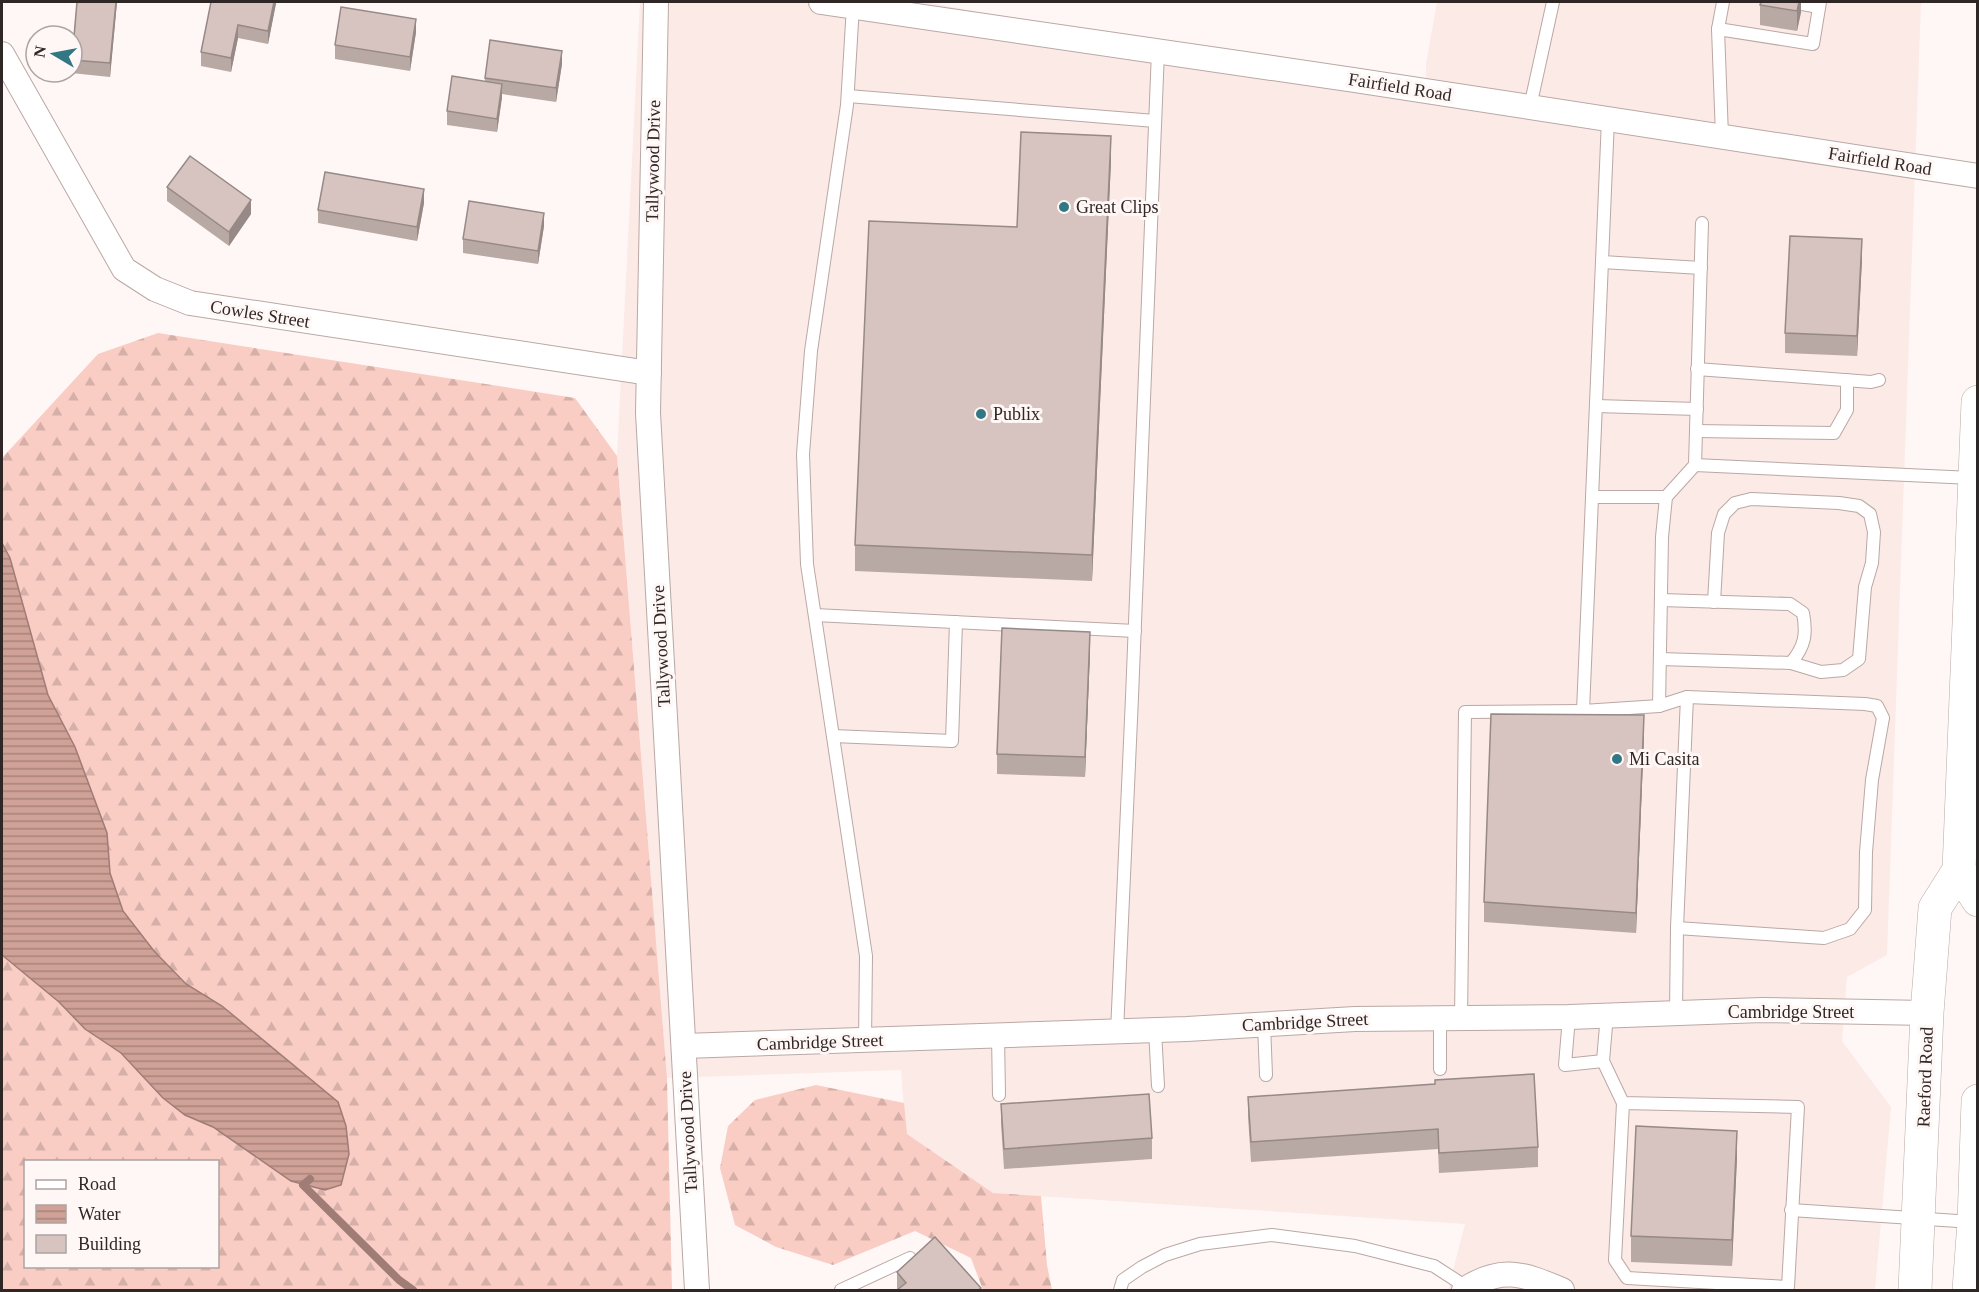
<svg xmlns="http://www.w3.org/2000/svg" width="1979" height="1292" viewBox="0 0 1979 1292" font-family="'Times New Roman',serif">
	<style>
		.built { fill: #fbeae6 }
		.forest { fill: url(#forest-firs); fill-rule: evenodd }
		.water { fill: url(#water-rules); stroke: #9f7c75; stroke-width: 1.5 }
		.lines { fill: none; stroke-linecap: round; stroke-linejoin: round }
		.stream { stroke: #9f7c75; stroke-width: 8 }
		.lane-casing { stroke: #baa8a4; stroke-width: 14 }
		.street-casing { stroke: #baa8a4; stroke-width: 26 }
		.primary-casing { stroke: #baa8a4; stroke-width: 34 }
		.lane { stroke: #fff; stroke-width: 12 }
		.street { stroke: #fff; stroke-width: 24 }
		.primary { stroke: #fff; stroke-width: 33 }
		.wall { fill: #b9a9a5 }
		.shaded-wall { fill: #968986 }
		.building { fill: #d7c4c0; stroke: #968986; stroke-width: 1.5 }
		.poi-dot { fill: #317784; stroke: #fff7f5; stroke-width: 2 }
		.labels { text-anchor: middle; stroke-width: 6; stroke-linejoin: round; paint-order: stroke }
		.street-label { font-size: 18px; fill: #2e2725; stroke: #fff7f5 }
		.poi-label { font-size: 18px; fill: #2e2725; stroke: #fff7f5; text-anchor: start }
	</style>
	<defs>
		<pattern id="forest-firs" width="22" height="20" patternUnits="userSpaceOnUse" patternTransform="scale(1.5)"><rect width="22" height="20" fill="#f9cdc4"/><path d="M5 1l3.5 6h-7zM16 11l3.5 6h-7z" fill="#d6b0a8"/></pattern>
		<pattern id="water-rules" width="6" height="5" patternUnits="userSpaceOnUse" patternTransform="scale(1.5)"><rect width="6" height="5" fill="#cfa197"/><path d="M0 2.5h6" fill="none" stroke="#a8837b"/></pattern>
	</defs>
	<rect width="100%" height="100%" fill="#fff7f5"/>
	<path class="built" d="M640,2H926L1426,98V64L1437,2H1921L1887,955L1847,977L1842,1041L1891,1107L1875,1290H1448L1465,1224L993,1193L906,1134L901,1070L667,1078L617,456Z"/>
	<g class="forest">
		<path d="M158,333L575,398L617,456L667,1078L672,1290H2V955L59,1002L85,1029L121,1053L163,1098L185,1115L213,1127L222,1006L186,984L154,951L123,911L110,874L107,833L75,747L48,695L10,558L2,543V458L98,354ZM26,1162H218V1266H26Z"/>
		<path d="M816,1085L904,1103L907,1134L993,1193L1041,1196L1047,1265L1052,1290H983L971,1258L915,1231L833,1265L776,1247L735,1225L720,1168L728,1126L755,1100Z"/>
	</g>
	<path class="water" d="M2,543L10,558L48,695L75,747L107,833L110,873L123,911L154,951L186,984L222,1006L338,1102L346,1126L349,1154L341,1185L325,1190L291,1181L213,1127L185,1115L163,1098L121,1053L85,1029L59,1002L2,955Z"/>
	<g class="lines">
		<path class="stream" d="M310,1179L303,1185L399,1280L413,1290"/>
		<g class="lane-casing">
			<g id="lane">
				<path d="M1802,4L1819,7"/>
				<path d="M853,6L847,105L811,351L803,454L807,564L866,956L865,1040"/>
				<path d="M1718,29L1813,44L1820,2"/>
				<path d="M848,96L1155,121"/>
				<path d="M1530,107L1553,2"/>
				<path d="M1608,119L1583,711L1659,706"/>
				<path d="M1722,136L1718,29L1723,2"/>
				<path d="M1602,262L1701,268"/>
				<path d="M1697,369L1871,382L1879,380"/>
				<path d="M1596,406L1697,409"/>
				<path d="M1696,431L1834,433L1847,410V380"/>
				<path d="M1695,465L1972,478"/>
				<path d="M1592,497H1666"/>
				<path d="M1714,602L1718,533L1724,514L1735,503L1751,499L1839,503L1859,506L1870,514L1874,532L1872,563L1865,587L1859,659L1843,670L1821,672L1791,663"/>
				<path d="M815,615L1135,631"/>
				<path d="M1660,659L1791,663C1805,646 1807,634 1803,613L1790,604L1661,600"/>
				<path d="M833,736L952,741L956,622"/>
				<path d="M1677,928L1824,938L1850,929L1865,910L1866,852L1872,780L1883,718L1877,706L1865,704L1687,697"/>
				<path d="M1676,1012L1677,928L1687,697L1659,706L1662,537L1666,497L1695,465L1702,223"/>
				<path d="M1607,1014L1603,1061L1623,1103L1798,1107L1788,1287L1627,1278L1615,1260L1623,1103"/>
				<path d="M1569,1017L1565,1065L1603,1061"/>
				<path d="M1440,1018V1069"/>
				<path d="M1461,1018L1465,712L1583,711"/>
				<path d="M1264,1024L1266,1075"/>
				<path d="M1155,1030L1158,1086"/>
				<path d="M1117,1032L1132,697L1158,51"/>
				<path d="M998,1035L999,1095"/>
				<path d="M1791,1210L1973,1222"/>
				<path d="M841,1290L910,1258"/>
				<path d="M1120,1290L1123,1280L1142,1267L1165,1255L1200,1244L1272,1235L1355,1246L1434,1266L1468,1288"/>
			</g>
		</g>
		<g class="street-casing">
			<g id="street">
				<path d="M656,2L648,413L697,1290"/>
				<path d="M821,2L1354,80L1978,176"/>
				<path d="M2,54L124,269L155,289L190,303L649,373"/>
				<path d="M684,1046L1187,1029L1355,1019L1569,1017L1762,1010L1927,1013"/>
				<path d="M1464,1290C1501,1265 1524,1274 1562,1290"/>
			</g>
		</g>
		<g class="primary-casing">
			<g id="primary">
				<path d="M1959,870L1978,900"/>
				<path d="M1915,1290L1927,1013L1935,908L1959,870L1978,402"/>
				<path d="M1969,1290L1974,1222L1978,1101"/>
			</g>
		</g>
		<use href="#lane" class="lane"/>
		<use href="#street" class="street"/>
		<use href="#primary" class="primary"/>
	</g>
	<g class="wall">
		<path d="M77,2H117L110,77L71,73L72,52Z"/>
		<path d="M211,2H276L268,44L238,38L231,72L201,66V52Z"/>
		<path d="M1801,2V12L1797,31L1760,25V5Z"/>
		<path d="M416,32L410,71L335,59V45Z"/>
		<path d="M562,64L556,102L502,94L497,132L447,125V111L485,81V78Z"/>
		<path d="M1111,161L1092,581L855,571V545L1017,227Z"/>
		<path d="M167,187L251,214L229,246L167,201Z"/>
		<path d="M424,203L417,241L318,223V210Z"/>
		<path d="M544,226L538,264L463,253V239Z"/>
		<path d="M1862,259L1857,356L1785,353V333Z"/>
		<path d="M1090,652L1085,777L997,774V754Z"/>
		<path d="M1644,735L1636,933L1484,922V902Z"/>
		<path d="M1435,1084L1538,1147V1167L1439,1173L1438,1149L1251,1162L1248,1117V1097Z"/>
		<path d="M1001,1104L1152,1138V1159L1004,1169L1001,1124Z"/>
		<path d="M1737,1157L1732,1266L1631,1262V1236Z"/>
		<path d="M897,1272L981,1290H897Z"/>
	</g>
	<g class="shaded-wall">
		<path d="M116,2H117L110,77V63Z"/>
		<path d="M274,2H276V4L268,44V31Z"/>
		<path d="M1799,2H1801V12L1797,31V11Z"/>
		<path d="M416,19V32L410,71V57Z"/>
		<path d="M238,25V38L231,72V58Z"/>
		<path d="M562,51V64L556,102V88Z"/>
		<path d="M502,84V98L497,132V119Z"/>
		<path d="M1111,136V161L1092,581V555Z"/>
		<path d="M424,189V203L417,241V227Z"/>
		<path d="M251,200V214L229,246V232Z"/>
		<path d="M544,213V226L538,264V251Z"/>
		<path d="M1862,239V259L1857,356V336Z"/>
		<path d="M1090,632V652L1085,777V757Z"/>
		<path d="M1644,715V735L1636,933V913Z"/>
		<path d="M1737,1131V1157L1732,1266V1240Z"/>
	</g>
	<g class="building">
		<path d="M77,2H116L110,63L72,60Z"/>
		<path d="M211,2H274L268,31L238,25L231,58L201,52Z"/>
		<path d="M1761,2H1799L1797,11L1760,5Z"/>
		<path d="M341,7L416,19L410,57L335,45Z"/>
		<path d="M490,40L562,51L556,88L485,78Z"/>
		<path d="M452,76L502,84L497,119L447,111Z"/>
		<path d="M1021,132L1111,136L1092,555L855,545L869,221L1017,227Z"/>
		<path d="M190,156L251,200L229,232L167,187Z"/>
		<path d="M325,172L424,189L417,227L318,210Z"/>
		<path d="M469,201L544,213L538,251L463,239Z"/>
		<path d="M1790,236L1862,239L1857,336L1785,333Z"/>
		<path d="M1002,628L1090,632L1085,757L997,754Z"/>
		<path d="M1491,714L1644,715L1636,913L1484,902Z"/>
		<path d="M1534,1074L1538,1147L1439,1153L1438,1129L1251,1142L1248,1097L1435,1084V1080Z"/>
		<path d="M1149,1094L1152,1138L1004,1149L1001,1104Z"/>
		<path d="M1636,1126L1737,1131L1732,1240L1631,1236Z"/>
		<path d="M935,1237L981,1288L978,1290H897L906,1283L897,1272Z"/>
	</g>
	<g class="poi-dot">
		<circle cx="1064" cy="207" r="6"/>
		<circle cx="981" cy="414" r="6"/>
		<circle cx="1617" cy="759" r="6"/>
	</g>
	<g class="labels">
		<g class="street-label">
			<text transform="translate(1400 87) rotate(9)" y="6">Fairfield Road</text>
			<text transform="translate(653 161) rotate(-89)" y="6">Tallywood Drive</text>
			<text transform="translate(1880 161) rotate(9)" y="6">Fairfield Road</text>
			<text transform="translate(260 314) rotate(9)" y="6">Cowles Street</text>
			<text transform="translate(661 646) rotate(-93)" y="6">Tallywood Drive</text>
			<text x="1791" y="1018">Cambridge Street</text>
			<text transform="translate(1305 1022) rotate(-3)" y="6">Cambridge Street</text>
			<text transform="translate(820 1042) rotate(-2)" y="6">Cambridge Street</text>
			<text transform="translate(1925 1077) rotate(-88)" y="6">Raeford Road</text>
			<text transform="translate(688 1132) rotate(-93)" y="6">Tallywood Drive</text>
		</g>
		<g class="poi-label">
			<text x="1076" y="213">Great Clips</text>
			<text x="993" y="420">Publix</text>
			<text x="1629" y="765">Mi Casita</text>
		</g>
	</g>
	<rect width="1979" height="1292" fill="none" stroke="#2e2725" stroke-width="6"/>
	<rect x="24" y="1160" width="195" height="108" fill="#fff7f5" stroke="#aba4a2" stroke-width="1.5"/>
	<rect x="36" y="1180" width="30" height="9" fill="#ffffff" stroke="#aba4a2" stroke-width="1.5"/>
	<text x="78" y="1190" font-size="18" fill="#2e2725">Road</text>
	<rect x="36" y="1205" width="30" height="18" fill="url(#water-rules)" stroke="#aba4a2" stroke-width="1.5"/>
	<text x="78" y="1220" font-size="18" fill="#2e2725">Water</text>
	<rect x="36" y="1235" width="30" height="18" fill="#d7c4c0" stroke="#aba4a2" stroke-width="1.5"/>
	<text x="78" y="1250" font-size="18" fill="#2e2725">Building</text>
	<g transform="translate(54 54) rotate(280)"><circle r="28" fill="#fff7f5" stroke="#aba4a2" stroke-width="1.5"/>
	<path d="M0-4.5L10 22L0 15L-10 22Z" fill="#317784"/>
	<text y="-9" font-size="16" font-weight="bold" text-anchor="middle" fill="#2e2725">N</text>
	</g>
</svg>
